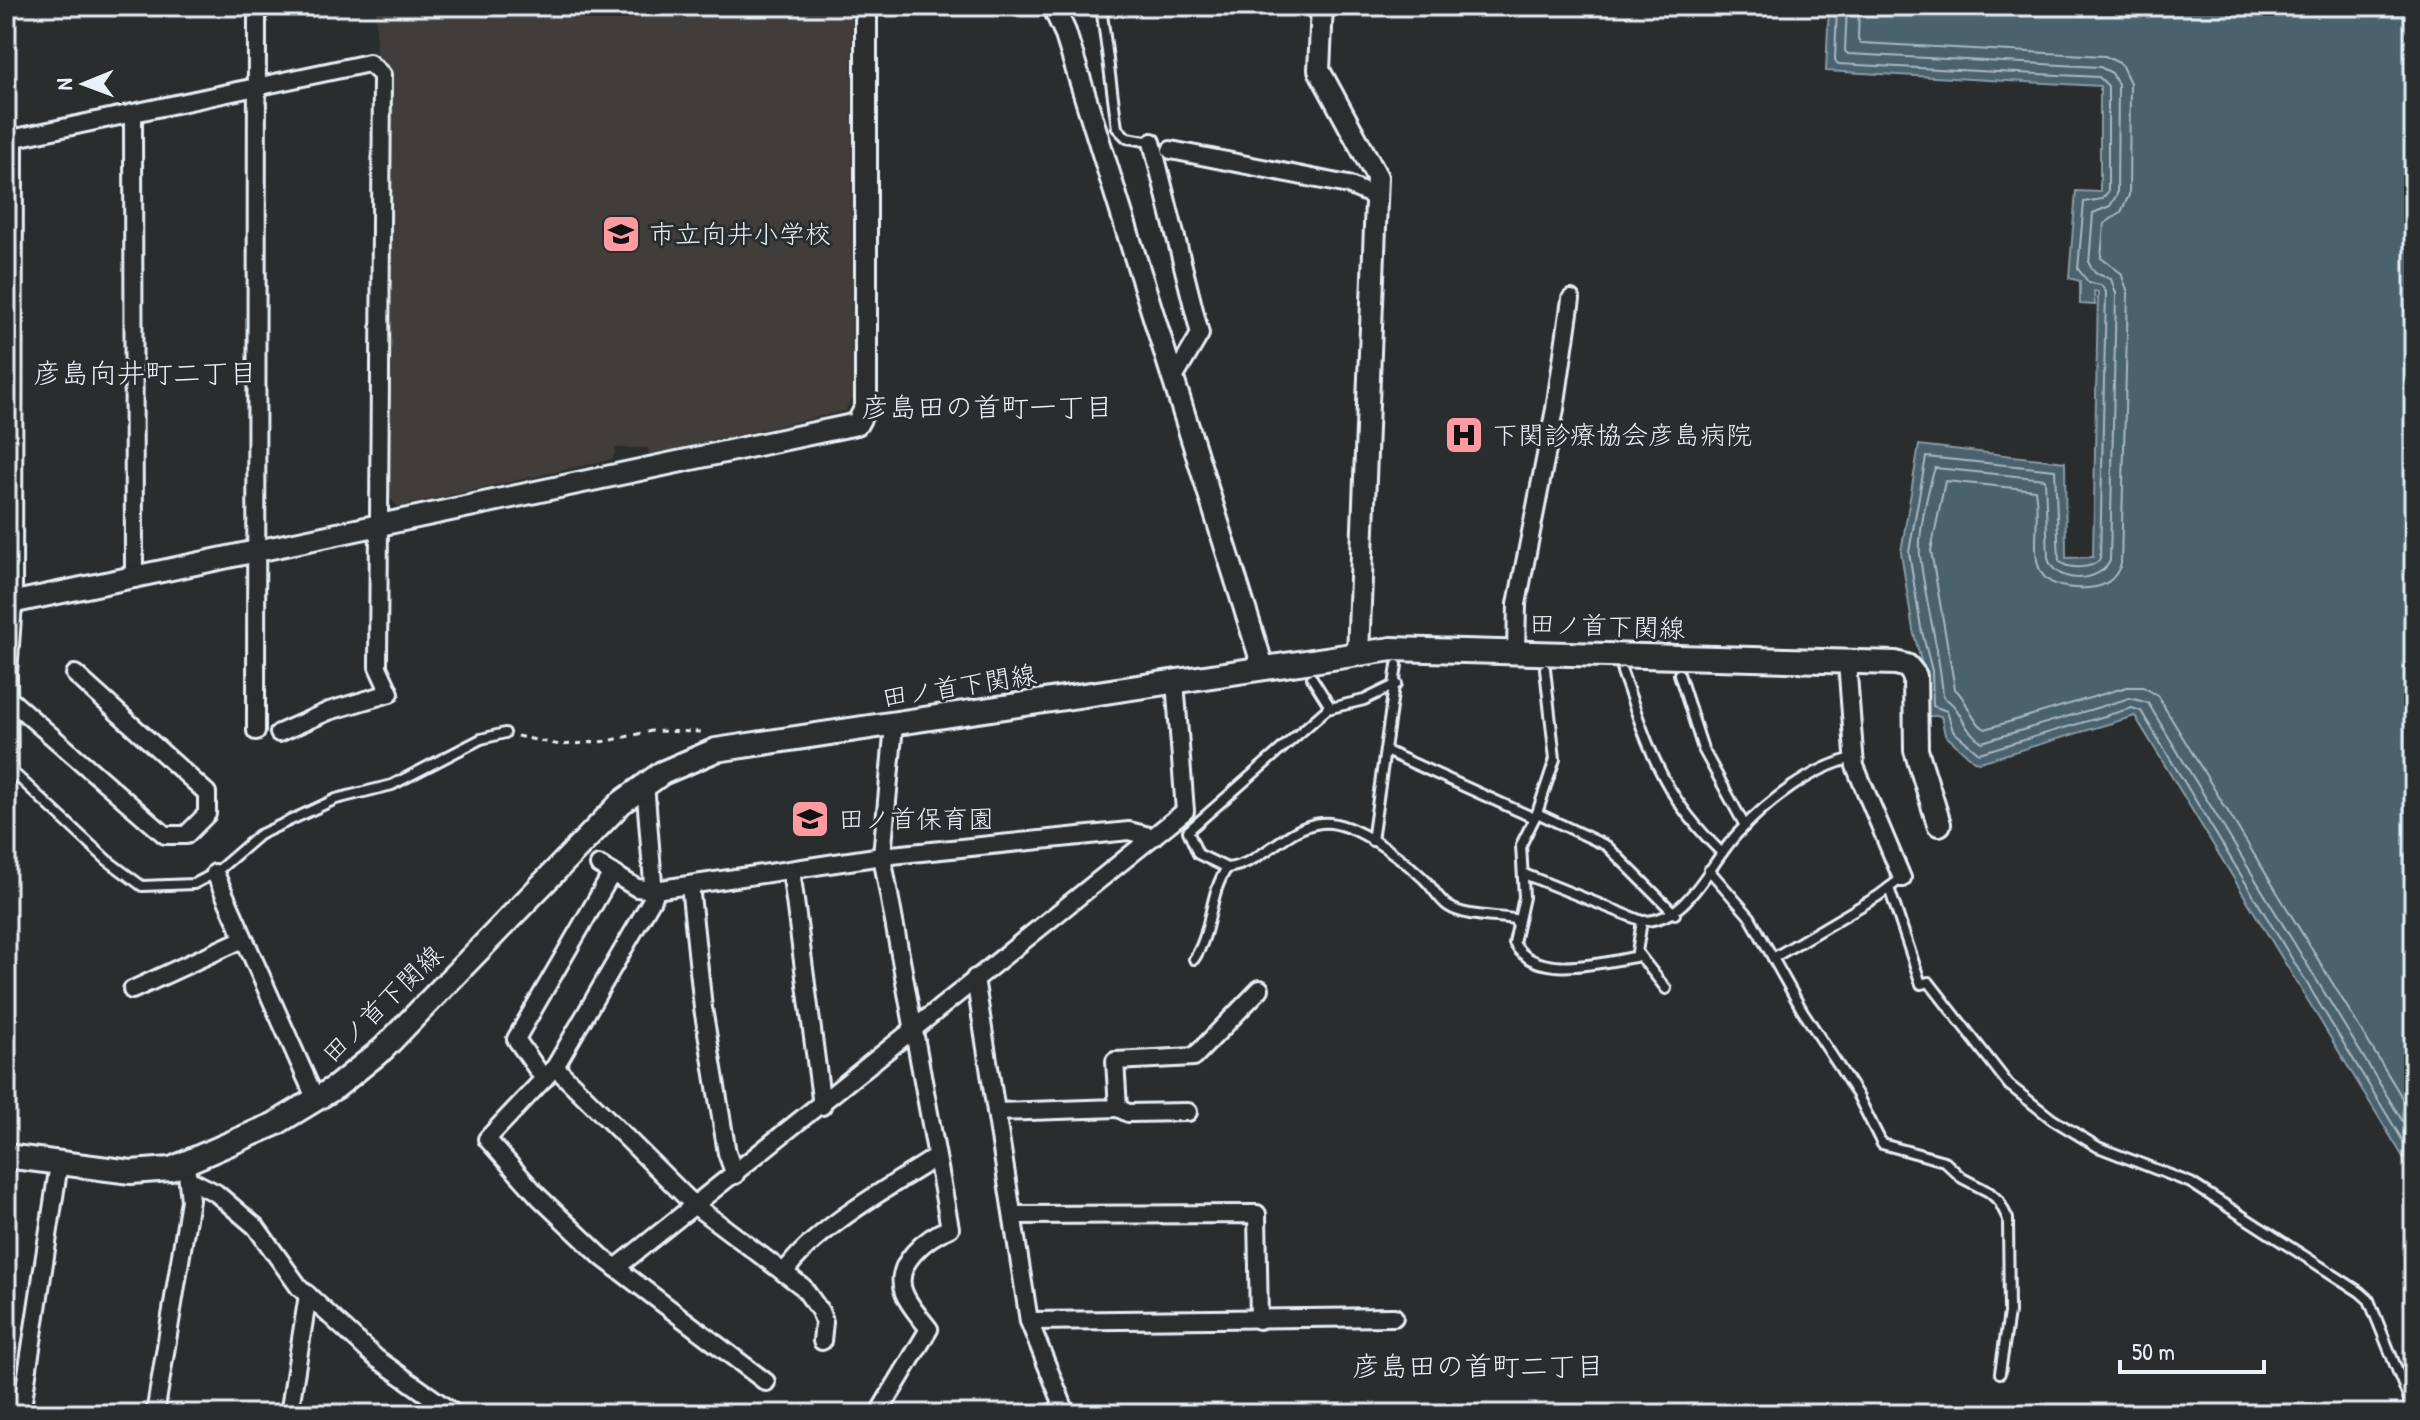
<svg xmlns="http://www.w3.org/2000/svg" width="2420" height="1420" viewBox="0 0 2420 1420" font-family="'Patrick Hand','Klee One',sans-serif">
	<style>
		.built { fill: #3f3c3a }
		.water { fill: #4a626e; stroke: #899ba5; stroke-width: 2 }
		.lines { fill: none; stroke-linecap: round; stroke-linejoin: round }
		.shore { stroke: #a9b8c1; stroke-width: 2 }
		.service-casing { stroke: #e8f1f8; stroke-width: 14 }
		.minor-casing { stroke: #e8f1f8; stroke-width: 22 }
		.tertiary-casing { stroke: #e8f1f8; stroke-width: 26 }
		.secondary-casing { stroke: #e8f1f8; stroke-width: 28 }
		.path { stroke: #e8f1f8; stroke-width: 3; stroke-dasharray: 6 6; stroke-linecap: butt }
		.service { stroke: #2a2d2e; stroke-width: 8 }
		.minor { stroke: #2a2d2e; stroke-width: 16 }
		.tertiary { stroke: #2a2d2e; stroke-width: 20 }
		.secondary { stroke: #2a2d2e; stroke-width: 22 }
		.labels { text-anchor: middle; stroke-width: 6; stroke-linejoin: round; paint-order: stroke }
		.poi-label { font-size: 26px; fill: #e8f1f8; stroke: #2a2d2e; text-anchor: start }
		.street-label { font-size: 26px; fill: #e8f1f8; stroke: #2a2d2e }
		.neighbourhood-label { font-size: 28px; fill: #e8f1f8; stroke: #2a2d2e }
	</style>
	<rect width="100%" height="100%" fill="#2a2d2e"/>
	<filter id="ink" filterUnits="userSpaceOnUse"><feTurbulence type="fractalNoise" baseFrequency=".0125" numOctaves="2"/><feDisplacementMap in="SourceGraphic" scale="16" xChannelSelector="R" yChannelSelector="G"/><feConvolveMatrix kernelMatrix="1 2 1 2 8 2 1 2 1" color-interpolation-filters="sRGB"/></filter>
	<g filter="url(#ink)">
		<path class="built" d="M376,6H852L853,398L845,411L649,455L648,448H616L613,459L398,507L388,496L391,70L376,54Z"/>
		<path class="water" d="M1829,6H2414V1175L2135,716L1980,762L1974,761L1945,735L1941,716H1925L1924,672L1913,630L1901,552L1919,445L2065,462L2066,558L2093,557L2098,292L2094,291L2095,305L2080,304V281L2069,278L2076,191L2100,192V86L1826,71Z"/>
		<g class="lines">
			<g class="shore">
				<path d="M1837,6L1835,60L1838,64L2099,77L2108,86V192L2102,199L2084,202L2078,269L2089,283L2101,285L2106,292L2100,559C2093,569 2068,570 2059,561L2055,470L1926,457L1909,552L1921,628L1932,671L1933,706L1947,711L1953,731L1979,753L2132,708L2141,711L2414,1159"/>
				<path d="M1847,6L1845,51L1848,54L2100,67L2112,73L2118,85L2117,194L2110,206L2093,213L2089,264L2095,273L2111,279L2116,293L2110,561C2099,584 2054,584 2048,558L2045,479L1935,468C1928,488 1918,535 1920,555C1925,603 1940,649 1943,697C1964,709 1959,727 1982,742L2130,698L2148,703L2414,1140"/>
				<path d="M1859,6L1858,39L1861,43L2105,56L2121,64L2130,83L2129,195L2121,212L2104,224L2101,258L2121,273L2128,293L2121,564C2115,580 2105,587 2088,588C2013,592 2044,538 2035,490L1945,481L1931,551L1955,689C1969,701 1969,719 1985,729L2127,687H2143L2157,695L2414,1117"/>
			</g>
			<g class="service-casing">
				<g id="service">
					<path d="M1101,6L1117,128L1127,138L1152,142"/>
					<path d="M1545,669L1555,759L1537,813L1521,845L1524,897L1514,943C1535,982 1603,962 1640,956"/>
					<path d="M1622,672C1650,750 1660,793 1722,853"/>
					<path d="M1679,674L1703,749L1745,826"/>
					<path d="M1327,709L1364,700L1397,684"/>
					<path d="M1386,751L1534,818"/>
					<path d="M9,776H17L107,860L142,886L194,884L215,873L259,835L336,799L392,785L481,739L505,733"/>
					<path d="M1537,813L1607,846L1675,914"/>
					<path d="M1372,841L1397,665"/>
					<path d="M1227,868C1263,864 1285,827 1321,823C1351,819 1402,858 1423,878C1432,886 1438,899 1448,906C1464,917 1495,916 1514,919L1517,923"/>
					<path d="M1709,870L1750,917L1802,1010L1857,1094L1882,1144L1944,1161L1962,1178L1989,1192L1999,1201L2008,1219L2009,1313L2000,1373"/>
					<path d="M1524,874L1642,921"/>
					<path d="M1889,888L1921,984L1929,982L2009,1085L2052,1119L2098,1147L2191,1183L2360,1292L2369,1300L2414,1412"/>
					<path d="M1773,958L1878,896L1902,878"/>
					<path d="M1194,959C1213,931 1208,895 1227,868L1198,854L1188,831L1327,709L1329,705L1312,678"/>
					<path d="M1666,989L1637,952L1642,921C1690,922 1709,862 1739,832C1768,801 1811,768 1853,758"/>
				</g>
			</g>
			<g class="minor-casing">
				<g id="minor">
					<path d="M133,113L134,579"/>
					<path d="M6,140L369,63L382,75L378,667L390,693L329,711L279,733"/>
					<path d="M1152,142L1200,334L1173,380"/>
					<path d="M1171,150L1348,185L1378,198"/>
					<path d="M1516,652L1517,604L1555,409L1571,299"/>
					<path d="M1847,662L1855,766L1902,878"/>
					<path d="M8,698L165,835H186L207,814V793L75,674"/>
					<path d="M256,731L257,6"/>
					<path d="M9,776L8,673L13,603L14,138"/>
					<path d="M645,783L654,896L555,1067L487,1139L539,1197L603,1258L766,1382"/>
					<path d="M599,865L637,888L655,890L882,856L1129,831L1153,837"/>
					<path d="M791,870L822,1106"/>
					<path d="M215,873L316,1100"/>
					<path d="M690,885L703,1008L727,1153L735,1175"/>
					<path d="M975,978L1029,1321L1063,1405L1052,1414"/>
					<path d="M132,990L243,939"/>
					<path d="M555,1067L694,1205L803,1287L820,1311L824,1322L822,1341"/>
					<path d="M544,1079L516,1039L612,873"/>
					<path d="M1118,1108L1128,1113L1188,1112"/>
					<path d="M996,1112L1118,1108L1115,1061L1194,1057L1260,989"/>
					<path d="M190,1180L216,1193L256,1227L299,1287L376,1358L455,1414"/>
					<path d="M1013,1215L1257,1214L1259,1320"/>
					<path d="M616,1268L1185,811L1175,681"/>
					<path d="M784,1273C814,1229 891,1186 936,1157"/>
					<path d="M1029,1321L1394,1317"/>
					<path d="M21,1414L59,1164"/>
					<path d="M155,1414L190,1200L187,1173"/>
					<path d="M289,1414L308,1295"/>
					<path d="M878,1414L929,1329C921,1318 909,1306 904,1293C892,1264 927,1237 950,1228L882,856L894,725"/>
				</g>
			</g>
			<g class="tertiary-casing">
				<g id="tertiary">
					<path d="M1053,6L1065,32L1263,667"/>
					<path d="M1322,6L1319,70L1377,177L1358,654"/>
					<path d="M6,604L857,424L866,407V6"/>
				</g>
			</g>
			<g class="secondary-casing">
				<path id="secondary" d="M6,1156L131,1172L171,1169L275,1124L336,1087L383,1049L621,803L662,773L716,750L1392,649L1896,663L1907,666L1915,676L1916,750L1939,824"/>
			</g>
			<path class="path" d="M517,736L560,745L608,741L651,731L703,732"/>
			<use href="#service" class="service"/>
			<use href="#minor" class="minor"/>
			<use href="#tertiary" class="tertiary"/>
			<use href="#secondary" class="secondary"/>
		</g>
	</g>
	<defs>
		<g id="school-square" transform="scale(2)"><rect x="-9" y="-9" width="18" height="18" rx="4" fill="#ff9aa2" stroke="#2a2d2e"/><path d="M0-5L7-2L0 1L-7-2ZM-4 1L0 2.5L4 1V4Q0 6-4 4Z" fill="#111"/></g>
		<g id="hospital-square" transform="scale(2)"><rect x="-9" y="-9" width="18" height="18" rx="4" fill="#ff9aa2" stroke="#2a2d2e"/><path d="M-5-5h3v3.5h4V-5h3V5h-3V1.5h-4V5h-3Z" fill="#111"/></g>
	</defs>
	<g fill-rule="evenodd">
		<use href="#school-square" x="621" y="234"/>
		<use href="#hospital-square" x="1464" y="435"/>
		<use href="#school-square" x="810" y="819"/>
	</g>
	<g class="labels">
		<g class="poi-label">
			<text x="649" y="243">市立向井小学校</text>
			<text x="1492" y="444">下関診療協会彦島病院</text>
			<text x="838" y="828">田ノ首保育園</text>
		</g>
		<g class="street-label">
			<text transform="translate(1607 626) rotate(2)" y="9">田ノ首下関線</text>
			<text transform="translate(959 686) rotate(-9)" y="9">田ノ首下関線</text>
			<text transform="translate(382 1004) rotate(-44)" y="9">田ノ首下関線</text>
		</g>
		<g class="neighbourhood-label">
			<text x="145" y="383">彦島向井町二丁目</text>
			<text x="987" y="417">彦島田の首町一丁目</text>
			<text x="1478" y="1376">彦島田の首町二丁目</text>
		</g>
	</g>
	<rect width="2420" height="1420" fill="none" stroke="#2a2d2e" stroke-width="32"/>
	<rect x="16" y="16" width="2388" height="1388" fill="none" stroke="#e8f1f8" stroke-width="3" filter="url(#ink)"/>
	<g transform="translate(84 84) rotate(269)" stroke="#2a2d2e" stroke-width="6" paint-order="stroke">
	<path d="M0-6L14 30L0 20L-14 30Z" fill="#e8f1f8"/>
	<text y="-12" font-size="22" font-weight="bold" text-anchor="middle" fill="#e8f1f8">N</text>
	</g>
	<path d="M2120 1360v12h144v-12" fill="none" stroke="#e8f1f8" stroke-width="4"/>
	<text x="2132" y="1360" font-size="24" fill="#e8f1f8" stroke="#2a2d2e" stroke-width="6" paint-order="stroke">50 m</text>
</svg>
